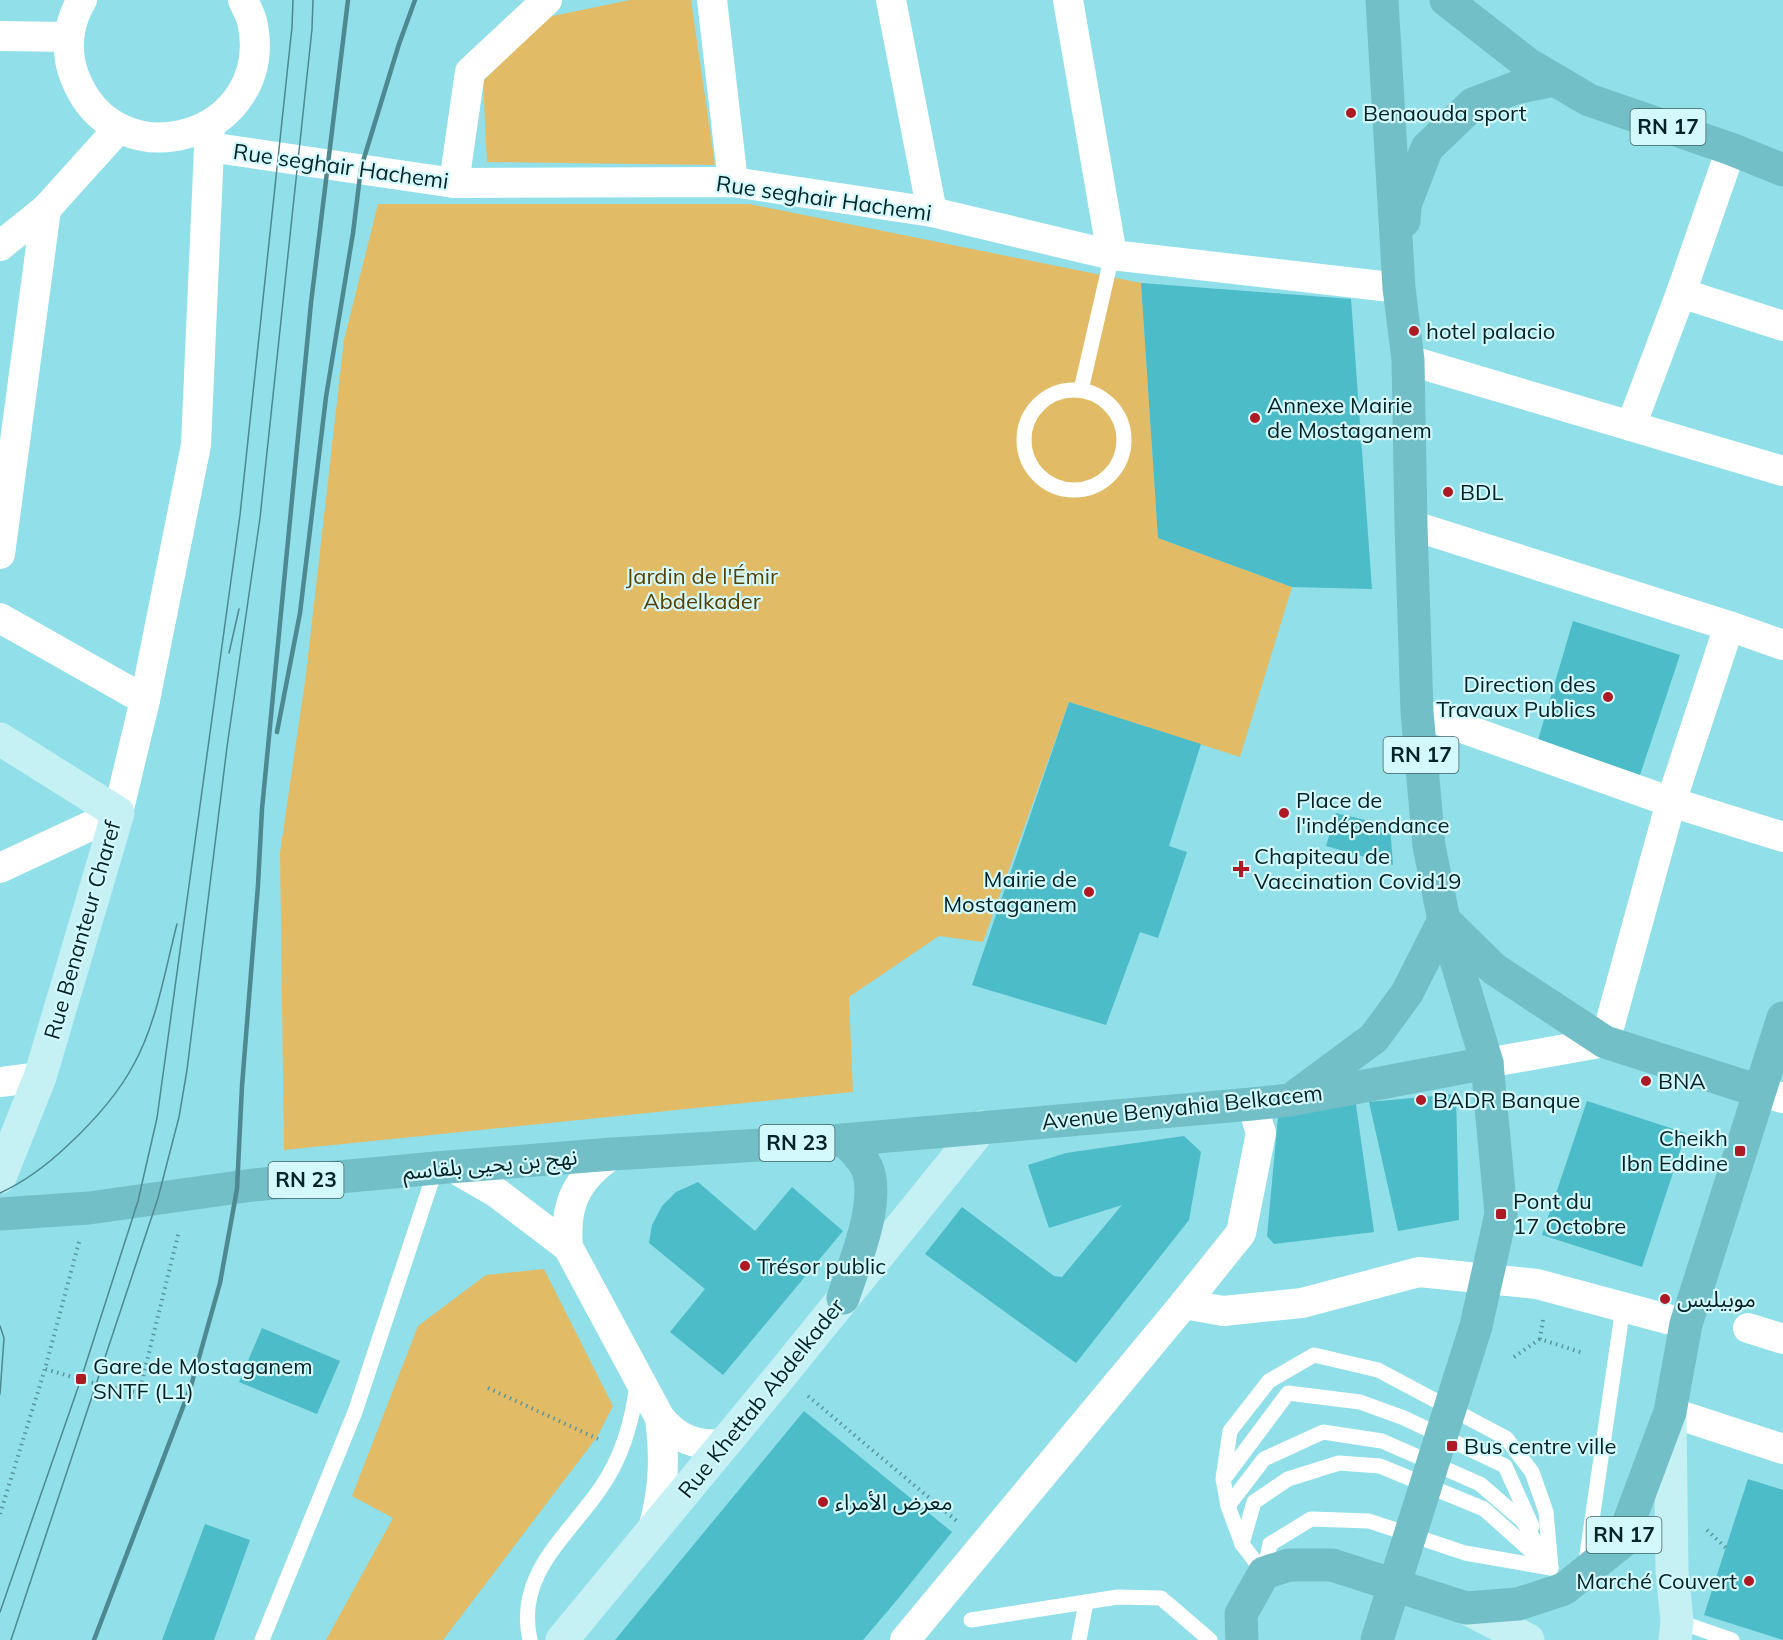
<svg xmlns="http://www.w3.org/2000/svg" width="1783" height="1640" viewBox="0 0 1783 1640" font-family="Mulish,'Noto Sans Arabic',sans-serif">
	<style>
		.green { fill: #e2bb67 }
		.building { fill: #4cbcc8 }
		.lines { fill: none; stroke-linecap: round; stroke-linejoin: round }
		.path { stroke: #59969e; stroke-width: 4; stroke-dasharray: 1.5 4.5; stroke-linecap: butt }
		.service { stroke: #fff; stroke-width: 15 }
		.minor { stroke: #fff; stroke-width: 30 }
		.secondary { stroke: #c5f0f4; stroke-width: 33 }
		.primary { stroke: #73bfc8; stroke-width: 33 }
		.tram { stroke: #4e8890; stroke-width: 1.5 }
		.rail { stroke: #4e8890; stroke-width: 4.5 }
		.poi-dot { fill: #ad1a23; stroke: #d3f9fd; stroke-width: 2 }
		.labels { text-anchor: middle; stroke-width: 4.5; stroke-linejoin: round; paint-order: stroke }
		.shield { fill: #d3f9fd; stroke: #406367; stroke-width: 1.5 }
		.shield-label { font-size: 21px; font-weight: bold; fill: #012327 }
		.poi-label { font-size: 22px; fill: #012327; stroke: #d3f9fd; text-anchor: start }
		.street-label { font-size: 22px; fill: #012327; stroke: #d3f9fd }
		.park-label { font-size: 22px; fill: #573f00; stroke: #d3f9fd }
	</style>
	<rect width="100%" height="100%" fill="#90dfe9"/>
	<g class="green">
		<path d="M630,0H691L715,165L487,162L483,81L548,17Z"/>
		<path d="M378,204H749L1141,283L1158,538L1292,587L1240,757L1069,702L983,942L939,936L849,997L853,1092L284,1150L280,853L306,674L344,340Z"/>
		<path d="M544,1269L613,1406L597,1437L443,1640H326L393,1518L352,1496L418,1326L486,1275Z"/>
	</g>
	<g class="building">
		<path d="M1141,283L1351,299L1372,589L1292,587L1158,538Z"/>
		<path d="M1573,621L1680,655L1640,775L1538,740Z"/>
		<path d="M1069,702L1201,744L1169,846L1187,852L1158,938L1140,932L1106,1025L972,985Z"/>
		<path d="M1336,813L1390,826L1393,865L1326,846Z"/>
		<path d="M1456,1094L1459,1220L1398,1231L1369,1102Z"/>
		<path d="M1355,1098L1374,1232L1274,1244L1267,1236L1278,1117Z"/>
		<path d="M1587,1101L1686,1133L1642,1267L1542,1235Z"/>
		<path d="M1184,1136L1201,1152L1189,1220L1076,1363L925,1254L962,1207L1054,1276L1062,1277L1122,1205L1049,1228L1028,1165L1066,1153Z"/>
		<path d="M698,1182L755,1231L792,1187L843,1231L723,1375L670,1332L705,1289L649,1243L652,1225L662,1206L676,1192Z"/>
		<path d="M262,1328L340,1361L317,1414L239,1382Z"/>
		<path d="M804,1411L952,1532L897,1600L863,1640H615Z"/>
		<path d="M1748,1479L1783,1490V1640L1704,1615Z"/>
		<path d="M205,1524L250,1540L214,1640H162Z"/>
	</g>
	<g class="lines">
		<g class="path">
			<path d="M79,1242L45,1369L97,1384L139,1393L179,1231"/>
			<path d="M1543,1320L1540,1339L1583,1353"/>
			<path d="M1514,1357L1540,1339"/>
			<path d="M488,1388L598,1439"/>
			<path d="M808,1396L958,1522"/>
			<path d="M0,1514L45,1369"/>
			<path d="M1707,1530L1726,1548"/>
		</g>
		<g class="service">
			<circle cx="1074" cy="440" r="50"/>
			<path d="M1081,390L1112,255"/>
			<path d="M1226,1476L1288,1393L1360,1402L1404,1418L1505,1466L1532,1526"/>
			<path d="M1228,1506L1223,1479L1230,1431L1269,1381L1314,1355L1378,1370L1506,1438L1532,1472L1546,1512L1551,1568"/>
			<path d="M1242,1544L1254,1502L1288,1479L1339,1463L1380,1466L1484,1509L1539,1558"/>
			<path d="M1585,1568L1623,1307"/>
			<path d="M1264,1573L1242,1544L1228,1506L1264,1459L1323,1432L1382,1441L1480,1484L1523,1521L1548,1564"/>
			<path d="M1264,1573L1270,1544L1311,1519L1369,1521L1465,1553L1551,1568"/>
			<path d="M971,1620L1118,1597L1161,1598L1210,1640"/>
			<path d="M1677,1621L1732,1640"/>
			<path d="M262,1640L355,1412L436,1168"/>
			<path d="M530,1640C515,1575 567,1537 600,1489C622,1458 633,1420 637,1382"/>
			<path d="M1079,1640L1086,1602"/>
		</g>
		<g class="minor">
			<path d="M82,0C68,22 65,51 74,75C115,186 278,137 252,21C250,14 246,7 243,0"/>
			<path d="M712,0L733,182"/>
			<path d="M891,0L932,212"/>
			<path d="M1068,0L1112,255"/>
			<path d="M0,36L69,37"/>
			<path d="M209,147L454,183L733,182L932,212L1112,255L1399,288"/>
			<path d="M454,183L470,72L547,0"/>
			<path d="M0,246L46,209L119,128"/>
			<path d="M1681,293L1783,326"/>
			<path d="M1408,360L1783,471"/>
			<path d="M1631,426L1681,293L1731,149"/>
			<path d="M1411,525L1729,626L1783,645"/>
			<path d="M0,554L46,209"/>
			<path d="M0,618L145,700"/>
			<path d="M1417,712L1671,802L1783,837"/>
			<path d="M0,868L118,813L145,700L196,445L210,125"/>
			<path d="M1487,1063L1605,1042L1671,802L1729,626"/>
			<path d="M0,1082L40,1077"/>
			<path d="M1759,1091L1783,1098"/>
			<path d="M1252,1104L1261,1133L1241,1233L1184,1304L1223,1311L1302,1303L1419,1272L1537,1284L1686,1324"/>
			<path d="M452,1167L497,1193L568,1247L660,1418C677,1439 696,1446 723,1444"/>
			<path d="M568,1247C564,1204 577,1178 613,1154"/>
			<path d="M1748,1328L1783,1339"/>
			<path d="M1670,1412L1783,1449"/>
			<path d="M653,1529C664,1490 665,1458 660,1418"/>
			<path d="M905,1640L1184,1304"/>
		</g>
		<g class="secondary">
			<path d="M0,739L118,813L40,1077L0,1177"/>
			<path d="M1670,1414L1672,1571L1677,1621L1675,1640"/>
			<path d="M1466,1608L1528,1640"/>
			<path d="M562,1640L782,1374L982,1127"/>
		</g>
		<g class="primary">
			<path d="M1446,0L1528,64L1589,100L1731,149L1783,170"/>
			<path d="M1404,221L1405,205L1427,148L1473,104L1515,88L1554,80"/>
			<path d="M1297,1095L1374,1038L1407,993L1444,920L1494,969L1605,1042L1759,1091"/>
			<path d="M843,1140C853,1148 861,1156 867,1168C881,1202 854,1264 843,1298"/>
			<path d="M0,1214L89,1208L253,1185L436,1168L613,1154L843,1140L1252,1104L1290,1100L1487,1063"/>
			<path d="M1242,1640L1241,1614L1264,1573L1289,1565H1332L1466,1608L1518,1604L1564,1589L1621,1543L1670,1412L1686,1324L1783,1018"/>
			<path d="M1377,1640L1476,1326L1501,1214L1487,1063L1444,920L1429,846L1417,712L1411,525L1408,360L1399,288L1382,0"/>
		</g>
		<g class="tram">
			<path d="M229,653L239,609"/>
			<path d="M0,1193C24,1182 48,1164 67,1146C93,1122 117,1096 134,1064C157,1022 165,970 177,924"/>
			<path d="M0,1326L4,1338L0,1394"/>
			<path d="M0,1612L81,1379L138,1201L157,1118L240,515L292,27L293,0"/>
			<path d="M11,1640L158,1198L179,1117L187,1070L227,747L260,518L312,29L313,0"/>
		</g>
		<g class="rail">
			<path d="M277,732L300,613L326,397L353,233L361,168L399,44L415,0"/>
			<path d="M94,1640L191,1386L220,1283L237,1189L242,1086L258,885L262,809L311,303L348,0"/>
		</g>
	</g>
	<g class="poi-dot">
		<circle cx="1351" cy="113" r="6"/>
		<circle cx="1414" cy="331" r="6"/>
		<circle cx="1255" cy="418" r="6"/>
		<circle cx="1448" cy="492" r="6"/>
		<circle cx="1608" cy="697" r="6"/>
		<circle cx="1284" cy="813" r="6"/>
		<path d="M1238 860h6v6h6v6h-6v6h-6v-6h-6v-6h6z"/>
		<circle cx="1089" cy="892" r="6"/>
		<circle cx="1646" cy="1081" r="6"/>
		<circle cx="1421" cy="1100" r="6"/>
		<rect x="1734" y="1145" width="12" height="12" rx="3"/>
		<rect x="1495" y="1208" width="12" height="12" rx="3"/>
		<circle cx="745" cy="1266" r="6"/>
		<circle cx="1665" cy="1299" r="6"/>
		<rect x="75" y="1373" width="12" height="12" rx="3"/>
		<rect x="1446" y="1440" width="12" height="12" rx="3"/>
		<circle cx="823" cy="1502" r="6"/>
		<circle cx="1749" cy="1581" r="6"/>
	</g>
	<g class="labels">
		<g class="shield">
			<rect x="1630.5" y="109" width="75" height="36" rx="4.5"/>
			<rect x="1383.5" y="737" width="75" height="36" rx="4.5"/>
			<rect x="759.5" y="1125" width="75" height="36" rx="4.5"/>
			<rect x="268.5" y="1162" width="75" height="36" rx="4.5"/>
			<rect x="1586.5" y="1517" width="75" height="36" rx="4.5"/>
		</g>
		<g class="shield-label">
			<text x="1668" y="134">RN 17</text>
			<text x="1421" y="762">RN 17</text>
			<text x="797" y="1150">RN 23</text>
			<text x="306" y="1187">RN 23</text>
			<text x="1624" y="1542">RN 17</text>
		</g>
		<g class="poi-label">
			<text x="1363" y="121">Benaouda sport</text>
			<text x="1426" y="339">hotel palacio</text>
			<text x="1267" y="413">Annexe Mairie<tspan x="1267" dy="25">de Mostaganem</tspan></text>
			<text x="1460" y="500">BDL</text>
			<text x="1596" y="692" text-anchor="end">Direction des<tspan x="1596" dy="25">Travaux Publics</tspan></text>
			<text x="1296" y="808">Place de<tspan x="1296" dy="25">l'indépendance</tspan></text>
			<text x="1254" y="864">Chapiteau de<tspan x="1254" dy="25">Vaccination Covid19</tspan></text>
			<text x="1077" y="887" text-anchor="end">Mairie de<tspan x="1077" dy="25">Mostaganem</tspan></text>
			<text x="1658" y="1089">BNA</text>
			<text x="1433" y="1108">BADR Banque</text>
			<text x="1728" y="1146" text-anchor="end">Cheikh<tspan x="1728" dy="25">Ibn Eddine</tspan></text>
			<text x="1513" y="1209">Pont du<tspan x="1513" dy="25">17 Octobre</tspan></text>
			<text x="757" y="1274">Trésor public</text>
			<text x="1677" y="1307">موبيليس</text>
			<text x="93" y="1374">Gare de Mostaganem<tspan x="93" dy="25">SNTF (L1)</tspan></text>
			<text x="1464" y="1454">Bus centre ville</text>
			<text x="835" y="1510">معرض الأمراء</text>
			<text x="1737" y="1589" text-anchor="end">Marché Couvert</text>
		</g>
		<g class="street-label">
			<text transform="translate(341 166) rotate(8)" y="8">Rue seghair Hachemi</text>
			<text transform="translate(824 198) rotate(8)" y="8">Rue seghair Hachemi</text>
			<text transform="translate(82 930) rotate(-74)" y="8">Rue Benanteur Charef</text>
			<text transform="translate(1182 1107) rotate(-6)" y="8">Avenue Benyahia Belkacem</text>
			<text transform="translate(490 1164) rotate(-5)" y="8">نهج بن يحيى بلقاسم</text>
			<text transform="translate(761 1398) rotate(-51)" y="8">Rue Khettab Abdelkader</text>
		</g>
		<g class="park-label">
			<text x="702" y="584">Jardin de l'Émir<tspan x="702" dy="25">Abdelkader</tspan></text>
		</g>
	</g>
</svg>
